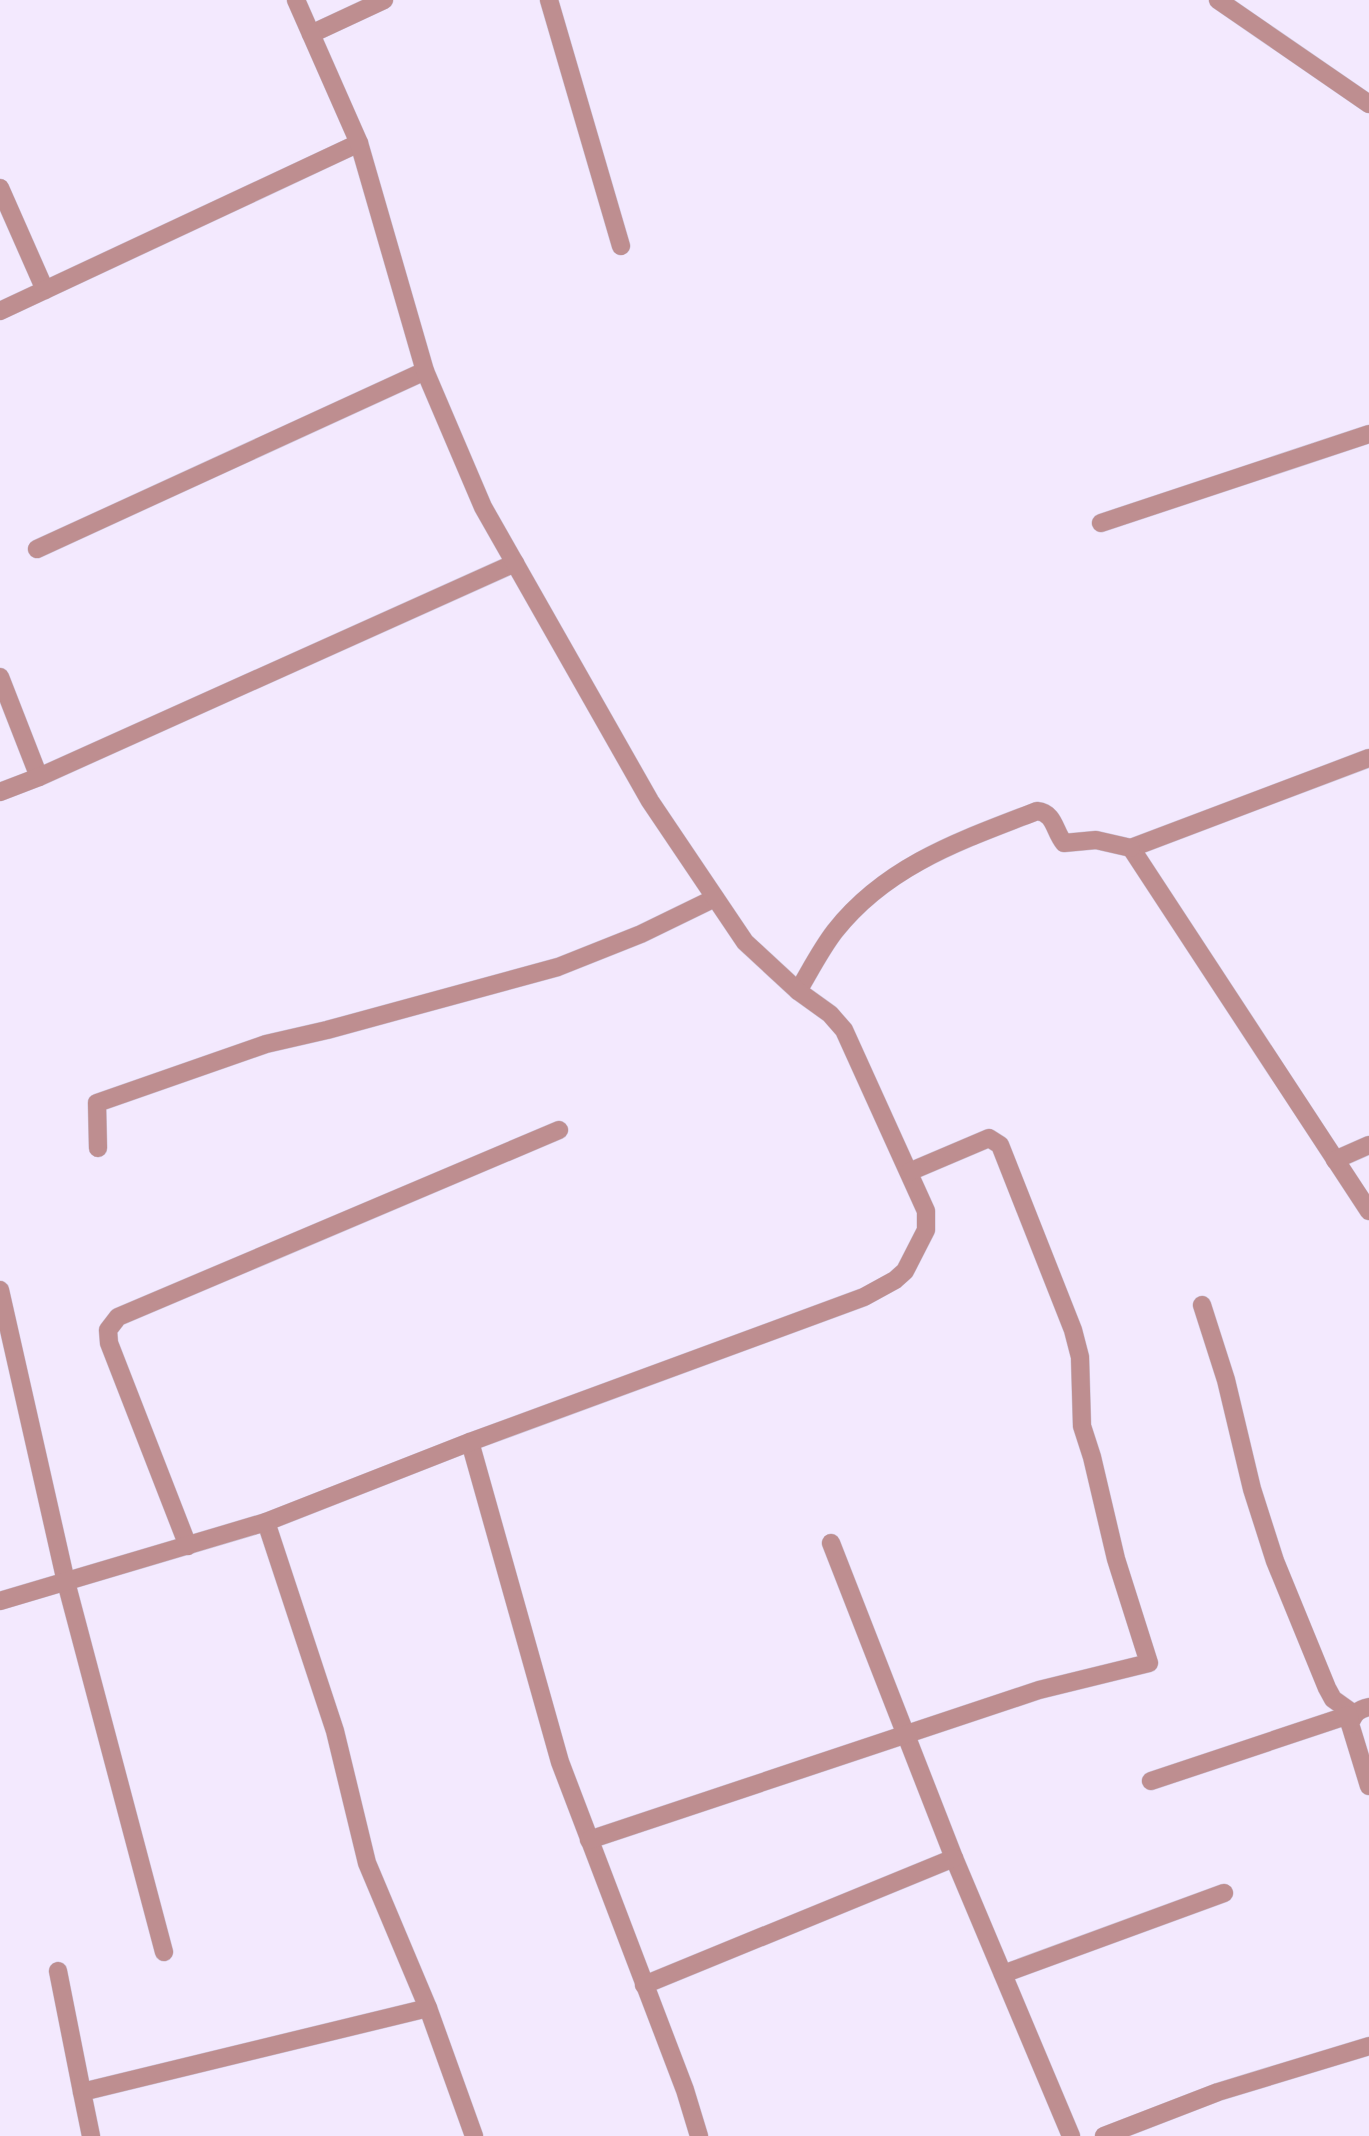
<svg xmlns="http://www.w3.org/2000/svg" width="1369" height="2136" viewBox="0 0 1369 2136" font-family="'Source Sans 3',sans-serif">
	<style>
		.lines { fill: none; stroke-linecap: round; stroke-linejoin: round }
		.minor-casing { stroke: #cfc6d9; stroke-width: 19 }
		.minor { stroke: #be8e90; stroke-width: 18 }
	</style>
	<rect width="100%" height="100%" fill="#f3e9fe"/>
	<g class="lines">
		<g class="minor-casing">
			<g id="minor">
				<path d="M549,0L621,246"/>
				<path d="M1218,0L1369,104"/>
				<path d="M311,34L384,0"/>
				<path d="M0,188L45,290"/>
				<path d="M0,311L359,143"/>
				<path d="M1101,523L1369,434"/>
				<path d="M37,549L425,371"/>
				<path d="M0,677L39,777"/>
				<path d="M1369,758L1131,848L1369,1211"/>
				<path d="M0,792L39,777L515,563"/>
				<path d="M798,991C810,971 821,949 835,931C887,865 962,840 1037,811C1055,813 1054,831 1064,843L1096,840L1131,848"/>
				<path d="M98,1148L97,1103L266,1044L327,1030L558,967L641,934L715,898"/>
				<path d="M1335,1160L1369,1145"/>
				<path d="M0,1290L66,1582L164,1952"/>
				<path d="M1202,1305L1226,1380L1252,1489L1275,1561L1327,1688L1333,1699L1354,1714"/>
				<path d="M470,1442L560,1762L685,2090L699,2136"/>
				<path d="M266,1522L335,1731L367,1863L428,2008L474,2136"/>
				<path d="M831,1543L954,1858L1071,2136"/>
				<path d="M188,1546L109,1343L108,1330L118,1317L559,1130"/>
				<path d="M0,1601L266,1522L470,1442L864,1297L895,1280L905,1271L926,1230V1211L844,1030L830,1014L798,991L745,942L650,801L483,507L425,371L359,143L296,0"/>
				<path d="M1369,1707C1358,1709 1354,1714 1350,1724L1369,1786"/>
				<path d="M1151,1781L1349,1715L1350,1724"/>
				<path d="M589,1840L1039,1690L1149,1663L1116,1559L1092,1457L1082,1426L1080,1357L1073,1330L1000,1145L989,1138L909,1172"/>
				<path d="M58,1971L82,2092"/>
				<path d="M1003,1974L1224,1893"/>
				<path d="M644,1985L954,1858"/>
				<path d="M91,2136L82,2092L428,2008"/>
				<path d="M1104,2136L1218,2092L1369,2046"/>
			</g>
		</g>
		<use href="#minor" class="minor"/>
	</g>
</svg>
